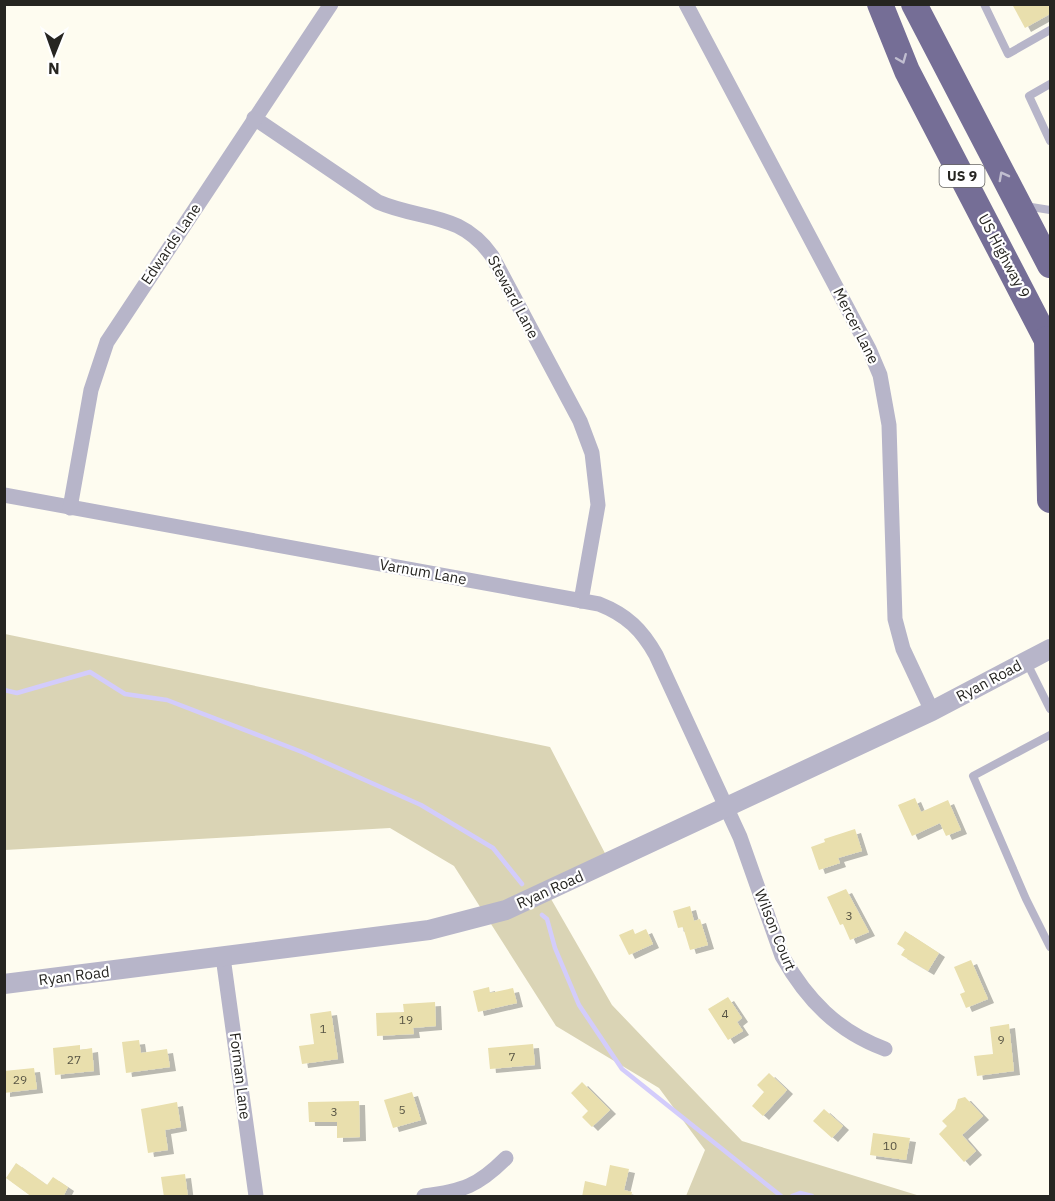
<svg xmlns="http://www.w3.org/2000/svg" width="1055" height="1201" viewBox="0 0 1055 1201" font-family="'IBM Plex Sans',sans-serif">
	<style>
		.green { fill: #dad4b5 }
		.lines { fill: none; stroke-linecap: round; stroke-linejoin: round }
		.stream { stroke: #d3ccfb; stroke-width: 4.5 }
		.building { fill: #e9dfad; filter: url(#shadow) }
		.service { stroke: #b7b5c9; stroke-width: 8 }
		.minor { stroke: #b7b5c9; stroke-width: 15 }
		.tertiary { stroke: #b7b5c9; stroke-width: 20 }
		.trunk { stroke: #756e96; stroke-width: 26 }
		.oneway { stroke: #c1bed0 }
		.labels { text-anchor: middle; stroke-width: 4.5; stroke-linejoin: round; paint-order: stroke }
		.number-label { font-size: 12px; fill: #575444 }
		.shield { fill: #fff; stroke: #676664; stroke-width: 1.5 }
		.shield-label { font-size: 14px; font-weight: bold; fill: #262521 }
		.street-label { font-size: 15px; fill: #262521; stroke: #fff }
	</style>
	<defs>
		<filter id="shadow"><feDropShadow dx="6" dy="4" stdDeviation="0" flood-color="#0004"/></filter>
	</defs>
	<rect width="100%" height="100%" fill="#fefcf0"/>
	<path class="green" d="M5,634L550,747L609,861L547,892L612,1005L742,1141L920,1196H686L705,1150L659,1088L556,1026L454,866L390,828L5,850Z"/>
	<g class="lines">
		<g class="stream">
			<path d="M4,690L17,693L90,672L125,694L167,700L302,752L421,805L493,848L522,884"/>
			<path d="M542,915L547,919L555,948L579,1005L622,1069L781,1196"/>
			<path d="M792,1196L800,1193L812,1196"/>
		</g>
	</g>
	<g class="building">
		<path d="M1012,4H1050V14L1025,28Z"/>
		<path d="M915,798L921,812L948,800L961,830L946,836L940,823L912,836L898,805Z"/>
		<path d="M855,829L862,851L838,858L840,863L819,870L811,847L825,842L824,839Z"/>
		<path d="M846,889L869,932L850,940L843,924L840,925L827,897Z"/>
		<path d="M690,906L694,921L700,919L708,945L690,950L683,927L678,928L673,911Z"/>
		<path d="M633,929L635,934L646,929L653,944L629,955L619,935Z"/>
		<path d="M905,931L939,953L928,971L901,955L905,949L897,944Z"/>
		<path d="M971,960L988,999L966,1008L960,994L965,992L954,967Z"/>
		<path d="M489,987L490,993L513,988L517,1003L478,1012L473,991Z"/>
		<path d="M728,997L742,1018L737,1022L743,1031L728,1040L708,1009Z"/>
		<path d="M435,1002L436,1026L413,1028L414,1034L377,1036L376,1013L404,1012L403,1004Z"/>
		<path d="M331,1011L338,1059L302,1064L299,1046L314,1044L310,1014Z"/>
		<path d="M1009,1024L1014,1071L977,1076L974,1056L993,1054L990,1027Z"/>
		<path d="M139,1040L141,1053L167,1049L170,1067L126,1073L122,1042Z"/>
		<path d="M533,1044L535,1065L490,1069L488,1048Z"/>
		<path d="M80,1045V1050L92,1048L94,1071L55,1075L53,1048Z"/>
		<path d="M34,1068L37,1089L4,1093V1071Z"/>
		<path d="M769,1073L787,1090L763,1116L752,1106L764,1092L757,1085Z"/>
		<path d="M582,1082L610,1110L592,1127L582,1117L588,1111L571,1093Z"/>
		<path d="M412,1092L421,1120L393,1128L384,1100Z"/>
		<path d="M965,1097L983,1116L962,1135L976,1151L964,1162L939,1134L947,1126L942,1121L955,1109L958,1099Z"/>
		<path d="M359,1101L360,1137L337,1138V1122H309L308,1102Z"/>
		<path d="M177,1102L181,1127L165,1130L168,1150L148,1153L141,1109Z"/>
		<path d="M824,1109L843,1126L832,1138L813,1121Z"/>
		<path d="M873,1133L910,1138L906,1160L870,1155Z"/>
		<path d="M16,1163L47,1185L53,1177L68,1187L63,1197H32L6,1178Z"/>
		<path d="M610,1165L629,1169L624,1190L632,1192L631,1197H582L585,1181L606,1186Z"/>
		<path d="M185,1174L188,1197H164L161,1177Z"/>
	</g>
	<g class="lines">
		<g class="service">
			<path d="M984,4L1008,54L1050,30"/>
			<path d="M1050,84L1029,96L1050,141"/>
			<path d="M1025,206L1050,210"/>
			<path d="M1027,663L1050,709"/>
			<path d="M1050,735L973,776L1026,899L1050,947"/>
		</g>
		<g class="minor">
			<path d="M686,4L869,349L880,375L889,425L895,619L903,649L932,711"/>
			<path d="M254,118L378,202C422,221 460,211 492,256L580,421L592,453L598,505L581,601"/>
			<path d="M4,495L599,604C627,615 642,630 656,655L740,837L782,956C807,1000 837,1031 885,1049"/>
			<path d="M70,508L91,390L107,342L331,4"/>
			<path d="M223,957L256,1196"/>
			<path d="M424,1196C463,1191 478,1186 506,1158"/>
		</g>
		<path class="tertiary" d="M4,984L429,930L506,910L932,711L1050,649"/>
		<g class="trunk">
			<path d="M880,4L907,71L1050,346"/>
			<path d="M914,4L1050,265"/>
			<path d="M1047,339L1050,500"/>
		</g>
	</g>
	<defs><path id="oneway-chevron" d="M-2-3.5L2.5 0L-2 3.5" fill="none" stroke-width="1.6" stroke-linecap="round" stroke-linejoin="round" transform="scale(1.5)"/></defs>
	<g class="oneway">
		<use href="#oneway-chevron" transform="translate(902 59) rotate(68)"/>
		<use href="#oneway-chevron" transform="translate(1003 176) rotate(-118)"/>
	</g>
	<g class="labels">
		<g class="number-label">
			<text x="849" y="920">3</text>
			<text x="725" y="1018">4</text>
			<text x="406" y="1024">19</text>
			<text x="323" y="1033">1</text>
			<text x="1001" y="1044">9</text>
			<text x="512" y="1061">7</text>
			<text x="74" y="1064">27</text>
			<text x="20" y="1084">29</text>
			<text x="402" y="1114">5</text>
			<text x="334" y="1116">3</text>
			<text x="890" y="1150">10</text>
		</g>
		<rect class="shield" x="939.5" y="165" width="45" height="22" rx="4.5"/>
		<g class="shield-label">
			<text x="962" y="181">US 9</text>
		</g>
		<g class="street-label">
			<text transform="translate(171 244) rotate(-56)" y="5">Edwards Lane</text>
			<text transform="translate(1004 256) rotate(62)" y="5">US Highway 9</text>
			<text transform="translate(513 297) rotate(62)" y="5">Steward Lane</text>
			<text transform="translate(856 326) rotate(63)" y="5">Mercer Lane</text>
			<text transform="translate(423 572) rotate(10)" y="5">Varnum Lane</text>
			<text transform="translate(989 681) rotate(-28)" y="5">Ryan Road</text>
			<text transform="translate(550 890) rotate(-24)" y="5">Ryan Road</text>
			<text transform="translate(775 930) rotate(68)" y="5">Wilson Court</text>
			<text transform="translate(74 976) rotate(-7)" y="5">Ryan Road</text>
			<text transform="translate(240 1076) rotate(83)" y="5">Forman Lane</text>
		</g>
	</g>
	<rect width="1055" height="1201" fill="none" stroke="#262521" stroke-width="12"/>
	<g transform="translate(54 54) rotate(181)" stroke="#ffffff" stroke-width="4.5" paint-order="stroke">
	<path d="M0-4.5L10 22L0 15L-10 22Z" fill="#262521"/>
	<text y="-9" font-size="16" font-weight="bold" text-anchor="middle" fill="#262521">N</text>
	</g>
</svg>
